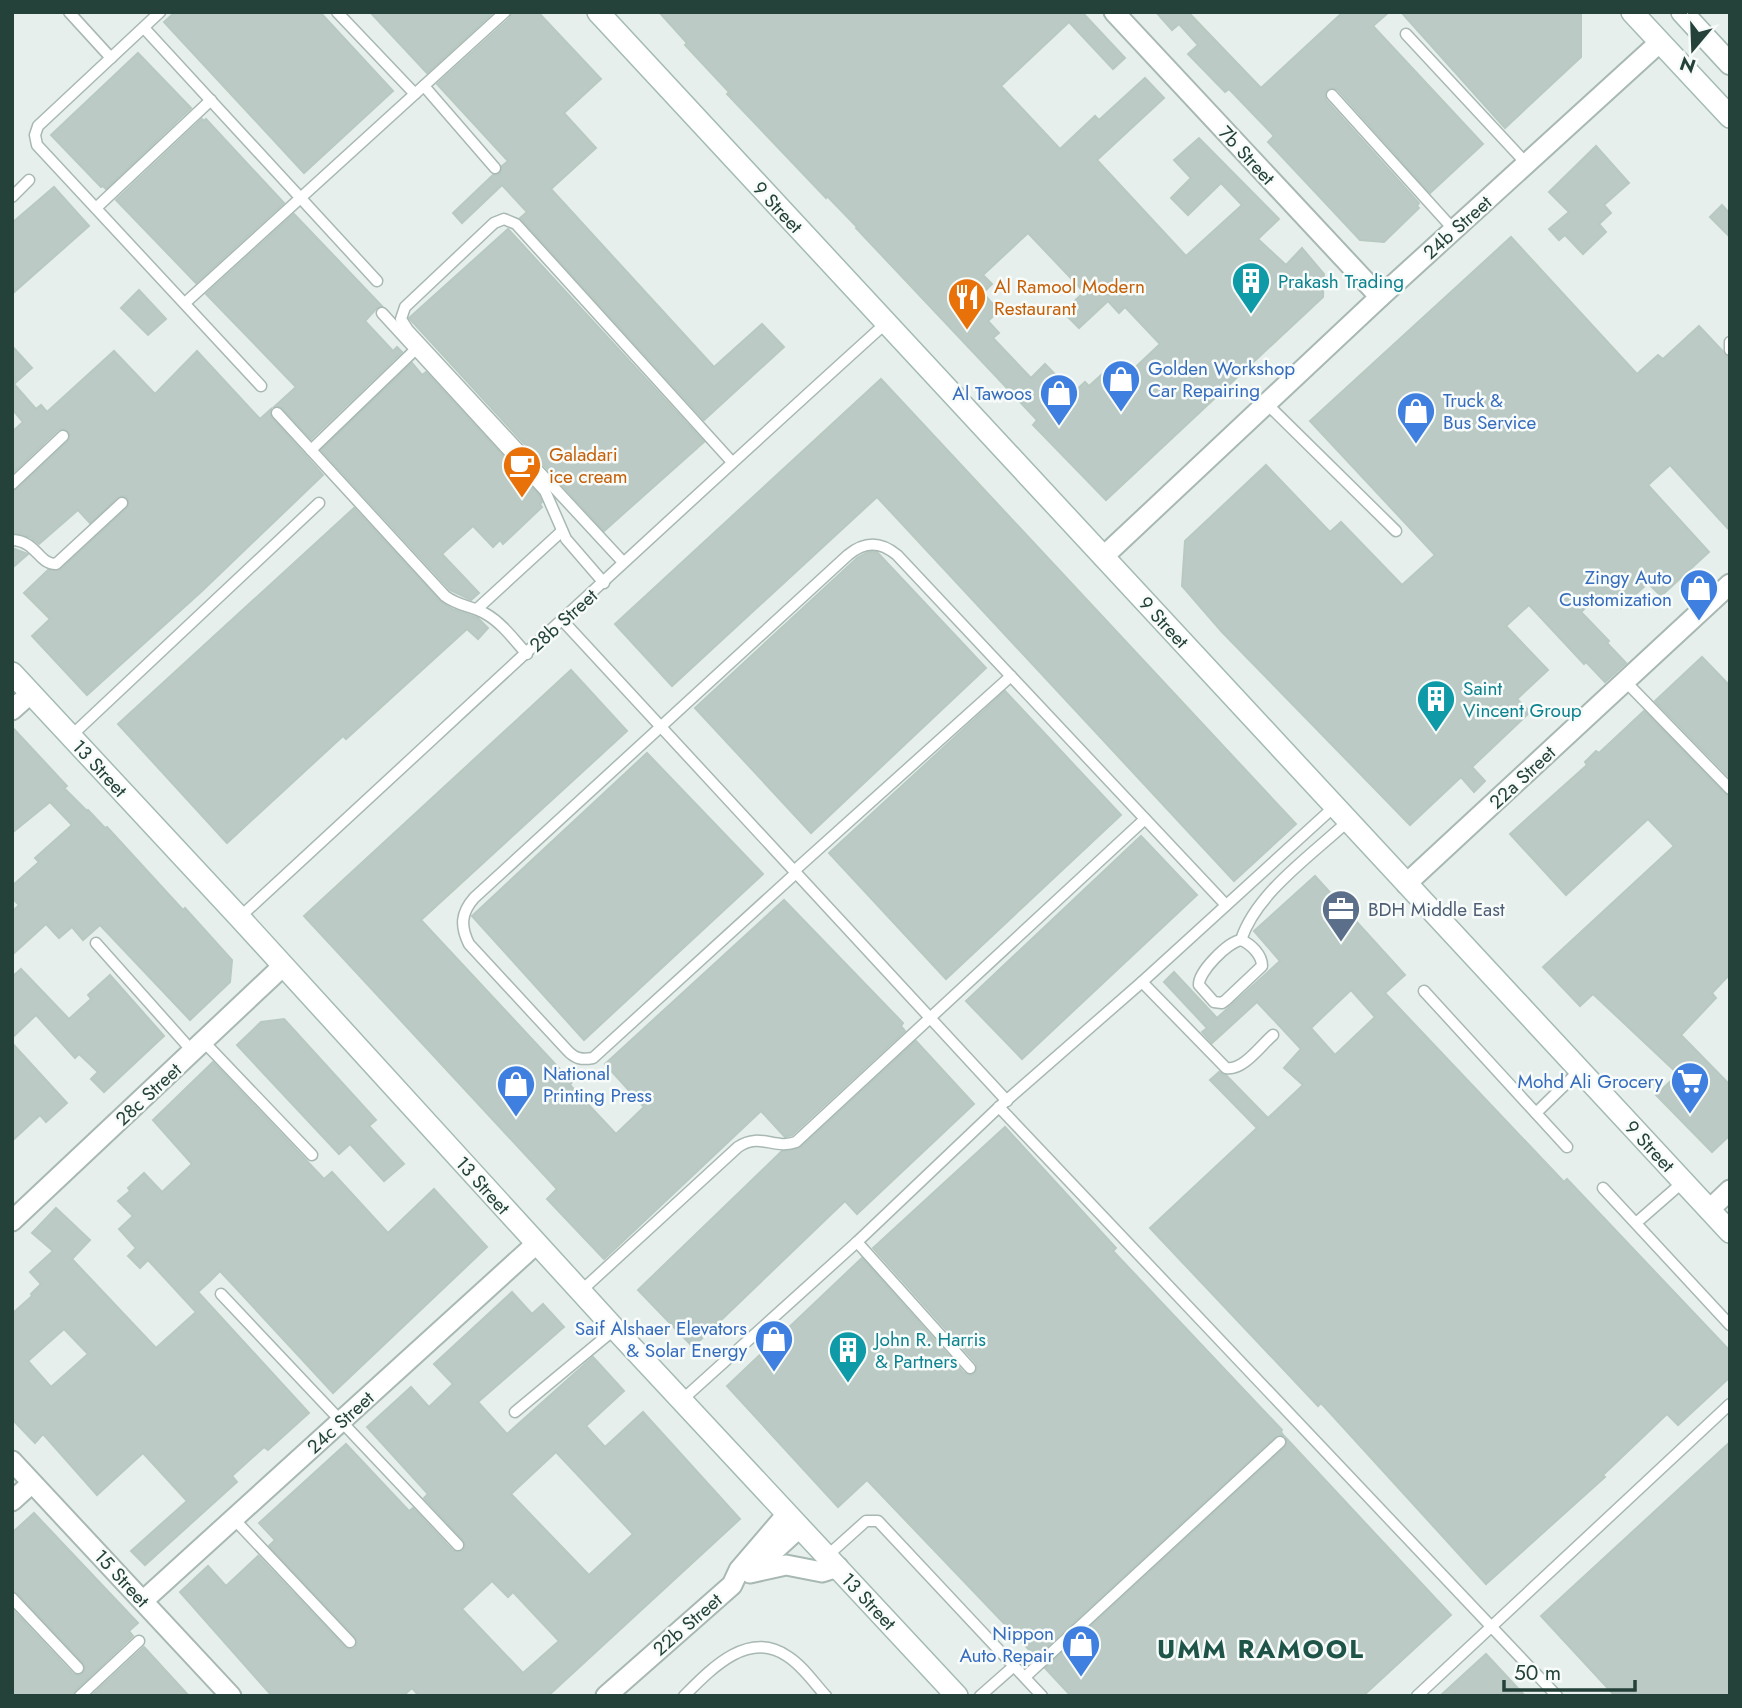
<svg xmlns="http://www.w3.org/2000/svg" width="1742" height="1708" viewBox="0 0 1742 1708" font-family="Jost,sans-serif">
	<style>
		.building { fill: #bbcac4; stroke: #b8c9c2; stroke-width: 2; fill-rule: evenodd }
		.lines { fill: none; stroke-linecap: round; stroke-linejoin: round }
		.lane-casing { stroke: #a8b8b2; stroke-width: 13 }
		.street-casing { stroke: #a8b8b2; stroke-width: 23 }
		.secondary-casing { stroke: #a4bbb3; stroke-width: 24 }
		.lane { stroke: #fff; stroke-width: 10 }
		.street { stroke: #fff; stroke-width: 19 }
		.secondary { stroke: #fff; stroke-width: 21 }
		.labels { text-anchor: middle; stroke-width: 5; stroke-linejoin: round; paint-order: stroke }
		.street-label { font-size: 19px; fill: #24423a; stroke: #f7fbf9 }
		.culture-label { font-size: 19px; fill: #0d838f; stroke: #f7fbf9; text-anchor: start }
		.food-label { font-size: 19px; fill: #c56008; stroke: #f7fbf9; text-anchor: start }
		.shop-label { font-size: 19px; fill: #366cbe; stroke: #f7fbf9; text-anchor: end }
		.service-label { font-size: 19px; fill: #4e5e75; stroke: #f7fbf9; text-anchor: start }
		.district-label { font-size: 26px; font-weight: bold; letter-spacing: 2px; fill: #1f5548; stroke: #f7fbf9 }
	</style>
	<rect width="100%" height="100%" fill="#e6efeb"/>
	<g class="building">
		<path d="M175,12H320L393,91L304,173L164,22Z"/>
		<path d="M370,12H494L427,73Z"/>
		<path d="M512,12H538L601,79L564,113L596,148L551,189L714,367L762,324L784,347L704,420L520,218L527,212L502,185L462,223L453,213L493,175L500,173L502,166L508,161L437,84L510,18Z"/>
		<path d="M659,12H1082L1125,58L1113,69L1069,22L1001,86L1060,149L1095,116L1099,120L1145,78L1164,98L1097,160L1186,256L1242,205L1221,183L1188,215L1171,198L1191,178L1174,160L1199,138L1279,219L1258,239L1286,265L1302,248L1324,274L1323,297L1106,500L1033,425L1037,420L856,228L857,227L827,196L826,198L727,94L729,92L685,45L687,43ZM1028,233L1084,292L1063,312L1079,328L1108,301L1119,313L1125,307L1160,344L1122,380L1110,367L1089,386L1085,382L1073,393L1045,364L1031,378L993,338L999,333L988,321L999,311L983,293L992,284L983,275Z"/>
		<path d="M1156,12H1191L1190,14L1261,88L1343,12H1389L1373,26L1483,144L1430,193L1338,90L1334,88L1328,89L1325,93L1326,100L1419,203L1417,206L1419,208L1384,242L1360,240L1268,142L1274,136L1229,89L1225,92L1188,54L1198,45L1179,24L1172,30Z"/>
		<path d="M1401,12H1581V57L1505,128Z"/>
		<path d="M138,53L191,108L106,189L103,186L101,187L51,135Z"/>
		<path d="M202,119L204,121L206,119L284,203L196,283L116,200Z"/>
		<path d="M1596,146L1629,183L1604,205L1611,213L1599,224L1606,232L1583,254L1565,235L1559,240L1549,229L1569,212L1549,192Z"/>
		<path d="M54,187L89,226L12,294V223Z"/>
		<path d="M1722,205L1730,214V237L1710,217Z"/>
		<path d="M294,214L382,306L377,308L365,321L393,351L397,347L402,352L311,439L282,408L274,407L296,387L206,294Z"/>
		<path d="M508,229L704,442L604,531L409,318Z"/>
		<path d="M1511,237L1637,374L1658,355L1663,359L1699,326L1730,359V531L1670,465L1648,485L1709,552L1661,596L1648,583L1621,608L1611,596L1607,600L1601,593L1581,612L1609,641L1607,643L1626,663L1605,682L1586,662L1584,664L1529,605L1506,626L1548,670L1517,699L1530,712L1472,767L1485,781L1474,792L1461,777L1410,825L1222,632L1182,586L1185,541L1266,465L1330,532L1341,522L1402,585L1435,555L1310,421Z"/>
		<path d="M139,290L166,319L148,335L121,308Z"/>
		<path d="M12,346L32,368L14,384L36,409L41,405L47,412L114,351L155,394L197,351L260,419L271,409L272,418L323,475L202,591L87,695L32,636L50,619L24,593L48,570L61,569L127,508L129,502L125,496H120L90,523L78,510L39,544L30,537L12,533V491L17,489L68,441L70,435L66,429L58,430L12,474V432L23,422L12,409Z"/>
		<path d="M412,363L422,375L426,372L539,495L542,502L540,504L542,507L503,544L500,540L493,547L473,526L442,554L479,593L471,600L450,590L321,450Z"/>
		<path d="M881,379L1296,824L1234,881L877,497L672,686L615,624Z"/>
		<path d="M354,508L440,601L452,609L478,618L488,628L478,639L467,629L346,739L343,736L227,843L118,724Z"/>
		<path d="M12,548L28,554L12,568Z"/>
		<path d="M868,552H877L986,668L811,833L695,708L857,558Z"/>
		<path d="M1702,657L1730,686V778L1655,701Z"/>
		<path d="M571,670L627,731L421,920L572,1082L570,1085L616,1134L644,1107L605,1064L784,900L903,1023L901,1026L905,1031L792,1135L785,1137L761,1111L604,1259L547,1199L557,1189L304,916Z"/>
		<path d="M1005,691L1121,815L946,979L829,853Z"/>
		<path d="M1644,711L1725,794L1730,796V974L1712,993L1716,998L1681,1035L1730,1085V1135L1712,1152L1656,1095L1678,1074L1593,994L1580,1006L1543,967L1674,846L1648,819L1566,895L1510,834L1587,765L1585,762L1596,751L1599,753Z"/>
		<path d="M12,727L67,786L64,788L87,811L88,810L105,828L107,827L183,910L185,908L232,960L230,982L190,1020L100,925L83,940L72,927L59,938L46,924L12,955V912L19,905L12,898V886L39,862L35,858L72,825L50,802L12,833Z"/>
		<path d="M647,753L763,874L584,1040L472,916Z"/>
		<path d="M1141,836L1197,895L1022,1059L966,1001Z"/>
		<path d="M1315,876L1405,975L1385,993L1564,1182L1567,1179L1730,1351V1377L1678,1425L1667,1414L1603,1475L1605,1477L1486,1584L1321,1403L1318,1406L1150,1228L1257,1128L1210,1080L1219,1072L1226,1075L1268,1118L1303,1085L1284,1068L1301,1049L1257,1002L1212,1043L1202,1032L1207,1028L1164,982L1174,972L1217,1018L1280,961L1254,931ZM1351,990L1375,1017L1335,1055L1311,1028Z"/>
		<path d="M21,969L69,1019L91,999L88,995L110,975L164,1036L104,1092L91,1079L98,1072L79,1054L75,1058L36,1015L12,1038V977Z"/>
		<path d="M284,1019L376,1120L369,1126L404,1164L384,1181L350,1144L339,1154L237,1045L261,1022Z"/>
		<path d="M916,1041L974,1104L857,1214L845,1201L693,1347L638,1290L782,1151L801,1147Z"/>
		<path d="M12,1043L67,1103L46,1122L40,1115L12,1141Z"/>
		<path d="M213,1062L324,1179L332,1172L388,1233L434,1189L487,1247L333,1393L220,1271L209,1282L198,1292L309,1413L268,1450L264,1447L232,1476L237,1482L145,1565L131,1551L187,1501L143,1453L97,1495L43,1434L35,1443L12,1419V1314L32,1296L31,1294L41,1284L30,1272L53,1251L32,1233L56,1208L90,1240L72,1259L156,1348L196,1312L148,1260L140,1268L128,1256L136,1248L119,1229L133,1216L118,1201L130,1191L128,1188L144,1173L162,1192L192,1164L153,1120ZM64,1329L88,1354L51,1387L28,1361Z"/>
		<path d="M1005,1127L1116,1248L1113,1251L1282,1430L1281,1432L1284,1436L1275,1437L1036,1657L867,1480L838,1507L727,1386L862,1258L964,1373L971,1375L975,1373L977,1367L976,1363L873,1248Z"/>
		<path d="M512,1292L532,1314L543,1304L564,1327L478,1402L507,1434L593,1357L624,1391L586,1426L605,1447L643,1412L740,1519L548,1696H419L412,1688L403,1696H272L180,1592L208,1566L226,1586L258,1556L345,1647L349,1649L355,1648L357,1643L355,1637L269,1546L275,1540L259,1523L346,1444L409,1511L413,1508L453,1551H463L465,1546L463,1540L424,1498L428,1494L367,1427L411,1387L429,1407L453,1384L434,1364ZM556,1452L633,1534L589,1575L511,1494ZM492,1581L508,1597L513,1592L559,1641L523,1673L462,1609Z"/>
		<path d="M1286,1438L1451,1615L1363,1696H1071L1045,1668L1285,1447Z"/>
		<path d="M1730,1442V1696H1615L1541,1616Z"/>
		<path d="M34,1513L138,1623L129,1631L133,1636L75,1691L73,1696H12V1609L73,1674L80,1675L85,1669L83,1663L17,1593L12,1591V1533Z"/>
		<path d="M144,1647L189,1696H91Z"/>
		<path d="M1486,1654L1525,1696H1440Z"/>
	</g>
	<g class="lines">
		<g class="lane-casing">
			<g id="lane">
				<path d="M69,12L111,58"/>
				<path d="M160,12L38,126L35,135L37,145L261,386"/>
				<path d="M337,12L415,94"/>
				<path d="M144,28L377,281"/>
				<path d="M1406,34L1526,163"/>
				<path d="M424,86L495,168"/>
				<path d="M1332,95L1454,230"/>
				<path d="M12,197L29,180"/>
				<path d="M96,208L211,100"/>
				<path d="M185,303L505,12"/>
				<path d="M382,313L545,491L566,539L604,583"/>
				<path d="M1730,342V350"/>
				<path d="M1266,403L1396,531"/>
				<path d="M277,413L445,596C458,606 472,606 486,614C502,623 514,640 527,654"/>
				<path d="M311,450L416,349"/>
				<path d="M12,484L63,436"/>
				<path d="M12,540C37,541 38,564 56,564L122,503"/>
				<path d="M623,562L408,330L401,319L405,307L494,223L504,219L516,224L732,462"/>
				<path d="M477,609L562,531"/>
				<path d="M563,621L1007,1101"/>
				<path d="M1625,681L1730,789"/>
				<path d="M71,736L319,503"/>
				<path d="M794,871L1011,676"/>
				<path d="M796,873L593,1058C582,1060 575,1059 567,1050L469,944C460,926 461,913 474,898L848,555C865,541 880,541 897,555L1226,905"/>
				<path d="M240,917C455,719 669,519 886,323"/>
				<path d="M1241,940C1251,944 1262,955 1262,966L1226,1000L1222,1003L1214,1002L1199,985C1198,972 1228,942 1241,940Z"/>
				<path d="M1241,940C1256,893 1312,855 1348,821"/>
				<path d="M96,943L193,1052"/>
				<path d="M1142,982L1226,1068C1243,1071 1260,1046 1273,1035"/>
				<path d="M1424,991L1567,1147"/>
				<path d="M204,1042L312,1155"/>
				<path d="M999,1107L1557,1696"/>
				<path d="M1536,1113L1580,1070"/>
				<path d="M1603,1188L1730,1325"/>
				<path d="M1636,1223L1683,1182"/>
				<path d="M857,1242L970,1368"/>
				<path d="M581,1291L738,1147C760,1132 775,1150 796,1142L1145,819"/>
				<path d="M221,1294L458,1545"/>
				<path d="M682,1400L857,1242L999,1107L1142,982L1335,806"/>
				<path d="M515,1412L615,1329"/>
				<path d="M233,1518L350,1642"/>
				<path d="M827,1556L866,1521H878L1042,1696"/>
				<path d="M12,1598L78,1668"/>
				<path d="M1025,1677L1280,1442"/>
				<path d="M80,1696L139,1641"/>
				<path d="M684,1696C710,1670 748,1629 787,1656C802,1665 814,1683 826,1696"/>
				<path d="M980,1696L1014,1666"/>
				<path d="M1417,1696L1730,1404"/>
			</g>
		</g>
		<g class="street-casing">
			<g id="street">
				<path d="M1114,12L1380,297"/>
				<path d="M1103,557L1380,297L1660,42"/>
				<path d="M12,710L31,693"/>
				<path d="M1406,884L1730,584"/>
				<path d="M1709,1210L1730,1190"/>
				<path d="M12,1221L283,966"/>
				<path d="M12,1461L231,1696"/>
				<path d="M12,1501L32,1483"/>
				<path d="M752,1571L800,1527"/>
				<path d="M750,1573L786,1565L822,1572L838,1567"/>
				<path d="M144,1600L536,1244"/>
				<path d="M606,1696L732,1585L739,1570L787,1514"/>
			</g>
		</g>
		<g class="secondary-casing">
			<g id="secondary">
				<path d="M598,12L1730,1232"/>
				<path d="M1632,12L1730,117"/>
				<path d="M1682,12L1730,64"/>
				<path d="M12,673L239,917L615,1329L957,1696"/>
			</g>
		</g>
		<use href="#lane" class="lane"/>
		<use href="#street" class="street"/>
		<use href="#secondary" class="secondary"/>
	</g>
	<defs>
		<g id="building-pin" transform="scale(2.0125)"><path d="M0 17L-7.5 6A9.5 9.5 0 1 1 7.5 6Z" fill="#0f9aa8" stroke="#f7fbf9"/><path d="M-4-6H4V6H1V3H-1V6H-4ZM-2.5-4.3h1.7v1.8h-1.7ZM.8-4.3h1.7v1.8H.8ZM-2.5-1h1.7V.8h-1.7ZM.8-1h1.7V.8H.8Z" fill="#fff"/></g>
		<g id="restaurant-pin" transform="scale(2.0125)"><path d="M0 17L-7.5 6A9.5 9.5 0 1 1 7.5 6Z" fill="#e8710a" stroke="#f7fbf9"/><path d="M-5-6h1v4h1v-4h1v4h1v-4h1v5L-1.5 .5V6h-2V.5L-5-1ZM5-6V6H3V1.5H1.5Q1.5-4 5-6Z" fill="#fff"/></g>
		<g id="shop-pin" transform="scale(2.0125)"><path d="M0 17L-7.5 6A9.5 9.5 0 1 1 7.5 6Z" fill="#3f7fe0" stroke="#f7fbf9"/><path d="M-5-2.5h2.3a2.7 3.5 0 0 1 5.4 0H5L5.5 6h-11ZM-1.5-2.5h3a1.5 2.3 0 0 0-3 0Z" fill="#fff"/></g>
		<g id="cafe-pin" transform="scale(2.0125)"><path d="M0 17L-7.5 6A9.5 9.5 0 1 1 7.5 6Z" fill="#e8710a" stroke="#f7fbf9"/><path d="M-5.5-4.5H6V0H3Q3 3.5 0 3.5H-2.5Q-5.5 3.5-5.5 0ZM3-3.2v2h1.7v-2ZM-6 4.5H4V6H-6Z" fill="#fff"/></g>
		<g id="office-pin" transform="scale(2.0125)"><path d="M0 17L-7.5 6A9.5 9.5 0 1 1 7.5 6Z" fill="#5c6f8a" stroke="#f7fbf9"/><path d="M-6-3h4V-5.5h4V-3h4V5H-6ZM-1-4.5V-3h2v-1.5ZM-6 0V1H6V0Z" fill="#fff"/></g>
		<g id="supermarket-pin" transform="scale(2.0125)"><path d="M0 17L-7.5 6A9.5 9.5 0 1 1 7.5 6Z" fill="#3f7fe0" stroke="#f7fbf9"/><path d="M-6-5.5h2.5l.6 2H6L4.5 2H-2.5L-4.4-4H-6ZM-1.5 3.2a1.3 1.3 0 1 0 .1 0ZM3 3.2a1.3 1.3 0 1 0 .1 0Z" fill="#fff"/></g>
	</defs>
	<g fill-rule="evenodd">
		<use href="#building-pin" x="1251" y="281"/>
		<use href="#restaurant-pin" x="967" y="297"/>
		<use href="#shop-pin" x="1121" y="379"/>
		<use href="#shop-pin" x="1059" y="393"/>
		<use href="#shop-pin" x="1416" y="411"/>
		<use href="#cafe-pin" x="522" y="465"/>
		<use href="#shop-pin" x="1699" y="588"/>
		<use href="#building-pin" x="1436" y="699"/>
		<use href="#office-pin" x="1341" y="909"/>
		<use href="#supermarket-pin" x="1690" y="1081"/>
		<use href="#shop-pin" x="516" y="1084"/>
		<use href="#shop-pin" x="774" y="1339"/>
		<use href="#building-pin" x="848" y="1350"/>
		<use href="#shop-pin" x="1081" y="1644"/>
	</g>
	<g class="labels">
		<g class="street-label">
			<text transform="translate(1247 155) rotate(47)" y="7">7b Street</text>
			<text transform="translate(778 207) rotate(47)" y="7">9 Street</text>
			<text transform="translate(1457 227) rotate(-42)" y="7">24b Street</text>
			<text transform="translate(563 620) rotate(-42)" y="7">28b Street</text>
			<text transform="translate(1164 622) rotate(47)" y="7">9 Street</text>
			<text transform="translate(100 768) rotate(47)" y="7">13 Street</text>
			<text transform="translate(1522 777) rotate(-43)" y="7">22a Street</text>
			<text transform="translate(148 1094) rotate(-43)" y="7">28c Street</text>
			<text transform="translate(1650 1146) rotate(47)" y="7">9 Street</text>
			<text transform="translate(483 1185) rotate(48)" y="7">13 Street</text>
			<text transform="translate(340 1422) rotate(-42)" y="7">24c Street</text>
			<text transform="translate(122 1578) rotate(47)" y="7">15 Street</text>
			<text transform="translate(869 1601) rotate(47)" y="7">13 Street</text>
			<text transform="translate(687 1624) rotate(-41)" y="7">22b Street</text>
		</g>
		<g class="culture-label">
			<text x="1278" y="288">Prakash Trading</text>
			<text x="1463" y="695">Saint<tspan x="1463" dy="22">Vincent Group</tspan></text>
			<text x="875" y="1346">John R. Harris<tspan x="875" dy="22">&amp; Partners</tspan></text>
		</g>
		<g class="food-label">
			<text x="994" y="293">Al Ramool Modern<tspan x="994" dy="22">Restaurant</tspan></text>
			<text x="549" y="461">Galadari<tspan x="549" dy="22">ice cream</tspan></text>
		</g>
		<g class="shop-label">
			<text x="1148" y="375" text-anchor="start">Golden Workshop<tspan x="1148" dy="22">Car Repairing</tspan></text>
			<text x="1032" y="400">Al Tawoos</text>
			<text x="1443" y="407" text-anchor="start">Truck &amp;<tspan x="1443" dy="22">Bus Service</tspan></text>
			<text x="1672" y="584">Zingy Auto<tspan x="1672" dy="22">Customization</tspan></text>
			<text x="543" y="1080" text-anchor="start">National<tspan x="543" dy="22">Printing Press</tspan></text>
			<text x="1663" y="1088">Mohd Ali Grocery</text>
			<text x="747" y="1335">Saif Alshaer Elevators<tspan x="747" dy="22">&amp; Solar Energy</tspan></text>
			<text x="1054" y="1640">Nippon<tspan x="1054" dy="22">Auto Repair</tspan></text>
		</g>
		<g class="service-label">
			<text x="1368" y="916">BDH Middle East</text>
		</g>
		<g class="district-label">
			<text x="1261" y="1658">UMM RAMOOL</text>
		</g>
	</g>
	<rect width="1742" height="1708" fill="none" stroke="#24423a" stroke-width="28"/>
	<g transform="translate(1693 49) rotate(199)" stroke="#f7fbf9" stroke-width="5" paint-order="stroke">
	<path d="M0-5L12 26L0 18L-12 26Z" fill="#24423a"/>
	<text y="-10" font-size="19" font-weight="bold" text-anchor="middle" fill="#24423a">N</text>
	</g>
	<path d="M1504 1680v10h131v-10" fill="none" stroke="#24423a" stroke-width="3.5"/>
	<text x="1514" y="1680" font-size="21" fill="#24423a" stroke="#f7fbf9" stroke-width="5" paint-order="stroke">50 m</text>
</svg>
